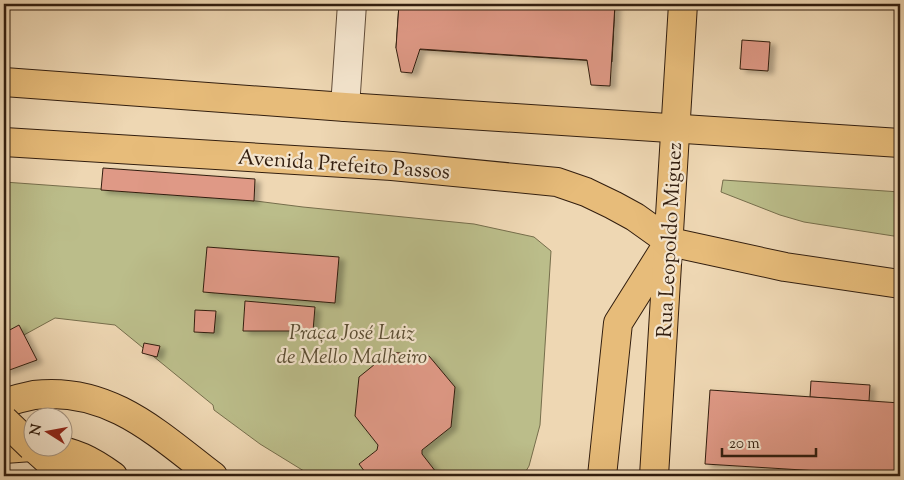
<svg xmlns="http://www.w3.org/2000/svg" width="904" height="480" viewBox="0 0 904 480" font-family="'Sorts Mill Goudy',serif">
	<style>
		.green { fill: #bbbd8a; stroke: #766e4c }
		.building { fill: #df9986; stroke: #321e0f; filter: url(#shadow) }
		.lines { fill: none; stroke-linecap: round; stroke-linejoin: round }
		.minor-casing { stroke: #614c38; stroke-width: 30 }
		.major-casing { stroke: #321e0f; stroke-width: 30 }
		.minor { stroke: #f4e5ce; stroke-width: 28 }
		.major { stroke: #e7bc7a; stroke-width: 28 }
		.major-bridge-casing { stroke: #321e0f; stroke-width: 30; stroke-linecap: butt }
		.major-bridge { stroke: #e7bc7a; stroke-width: 28 }
		.labels { text-anchor: middle; stroke-width: 4.5; stroke-linejoin: round; paint-order: stroke }
		.street-label { font-size: 21px; fill: #321e0f; stroke: #f4e5ce }
		.park-label { font-size: 21px; font-style: italic; fill: #5b4e34; stroke: #f4e5ce }
	</style>
	<defs>
		<filter id="shadow"><feDropShadow dx="5.5" dy="3" stdDeviation="2.5" flood-color="#0004"/></filter>
	</defs>
	<rect width="100%" height="100%" fill="#eed7b3"/>
	<filter id="stains"><feTurbulence type="fractalNoise" baseFrequency=".004" numOctaves="4"/><feColorMatrix values="0 0 0 0 .2 0 0 0 0 .09 0 0 0 0 .02 0 0 0 .5 -.17"/></filter>
	<radialGradient id="worn" r=".72"><stop offset=".6" stop-color="#630" stop-opacity="0"/><stop offset="1" stop-color="#630" stop-opacity=".3"/></radialGradient>
	<g class="green">
		<path d="M723,180L900,192V237L804,222L780,215L721,192Z"/>
		<path d="M4,182L240,199L303,207L474,224L534,237L551,251L540,425L529,466L523,476H312L260,444L214,410L213,405L115,325L55,318L13,341L4,335Z"/>
	</g>
	<g class="building">
		<path d="M399,4H615L612,62L396,48Z"/>
		<path d="M399,4H615L610,86L591,85L587,60L420,49L412,73L401,72L396,48Z"/>
		<path d="M742,40L770,42L768,71L740,69Z"/>
		<path d="M103,168L255,179L254,201L101,190Z"/>
		<path d="M207,247L339,257L335,303L203,292Z"/>
		<path d="M245,301L315,307L313,331H243Z"/>
		<path d="M195,310L216,311L214,333L194,332Z"/>
		<path d="M19,325L37,360L4,372V333Z"/>
		<path d="M144,343L160,346L157,357L142,353Z"/>
		<path d="M390,352L429,356L455,387L451,427L422,450V454L436,472L432,476H368L359,464L377,450L378,445L355,416L359,377Z"/>
		<path d="M811,381L870,385L869,401L810,397Z"/>
		<path d="M710,390L900,403V476L705,464Z"/>
		<path d="M812,471L852,474V476H812Z"/>
	</g>
	<g class="lines">
		<g class="minor-casing">
			<path id="minor" d="M345,107L352,4"/>
		</g>
		<g class="major-casing">
			<g id="major">
				<path d="M4,82L345,107L900,143"/>
				<path d="M4,142L392,166L557,182L586,192L613,205L635,217L670,242L785,267L900,284"/>
				<path d="M4,403C13,400 24,397 34,395C109,386 158,434 213,476"/>
				<path d="M34,448L65,476"/>
				<path d="M48,448C75,452 91,460 113,476"/>
				<path d="M4,449L32,447"/>
				<path d="M602,476L618,323L667,245"/>
				<path d="M654,476L683,4"/>
			</g>
		</g>
		<use href="#minor" class="minor"/>
		<use href="#major" class="major"/>
		<g class="major-bridge-casing">
			<path id="major-bridge" d="M4,420L32,447"/>
		</g>
		<use href="#major-bridge" class="major-bridge"/>
	</g>
	<g class="labels">
		<g class="street-label">
			<text transform="translate(344 164) rotate(4)" y="7">Avenida Prefeito Passos</text>
			<text transform="translate(669 240) rotate(-87)" y="7">Rua Leopoldo Miguez</text>
		</g>
		<g class="park-label">
			<text x="352" y="339">Praça José Luiz<tspan x="352" dy="24">de Mello Malheiro</tspan></text>
		</g>
	</g>
	<rect width="904" height="480" fill="none" stroke="#eed7b3" stroke-width="20"/>
	<rect x="5" y="5" width="894" height="470" fill="none" stroke="#321e0f" stroke-width="2.5"/>
	<rect x="10" y="10" width="884" height="460" fill="none" stroke="#321e0f"/>
	<g transform="translate(48 432) rotate(281)"><circle r="24" fill="#f4e5ce" stroke="#a69582"/>
	<path d="M0-4L9 19L0 12L-9 19Z" fill="#8f2418"/>
	<text y="-8" font-size="14" font-weight="bold" text-anchor="middle" fill="#321e0f">N</text>
	</g>
	<path d="M722 448v8h94v-8" fill="none" stroke="#321e0f" stroke-width="2.5"/>
	<text x="729" y="448" font-size="15" fill="#321e0f" stroke="#f4e5ce" stroke-width="4" paint-order="stroke">20 m</text>
	<rect width="100%" height="100%" filter="url(#stains)"/>
	<rect width="100%" height="100%" fill="url(#worn)"/>
</svg>
